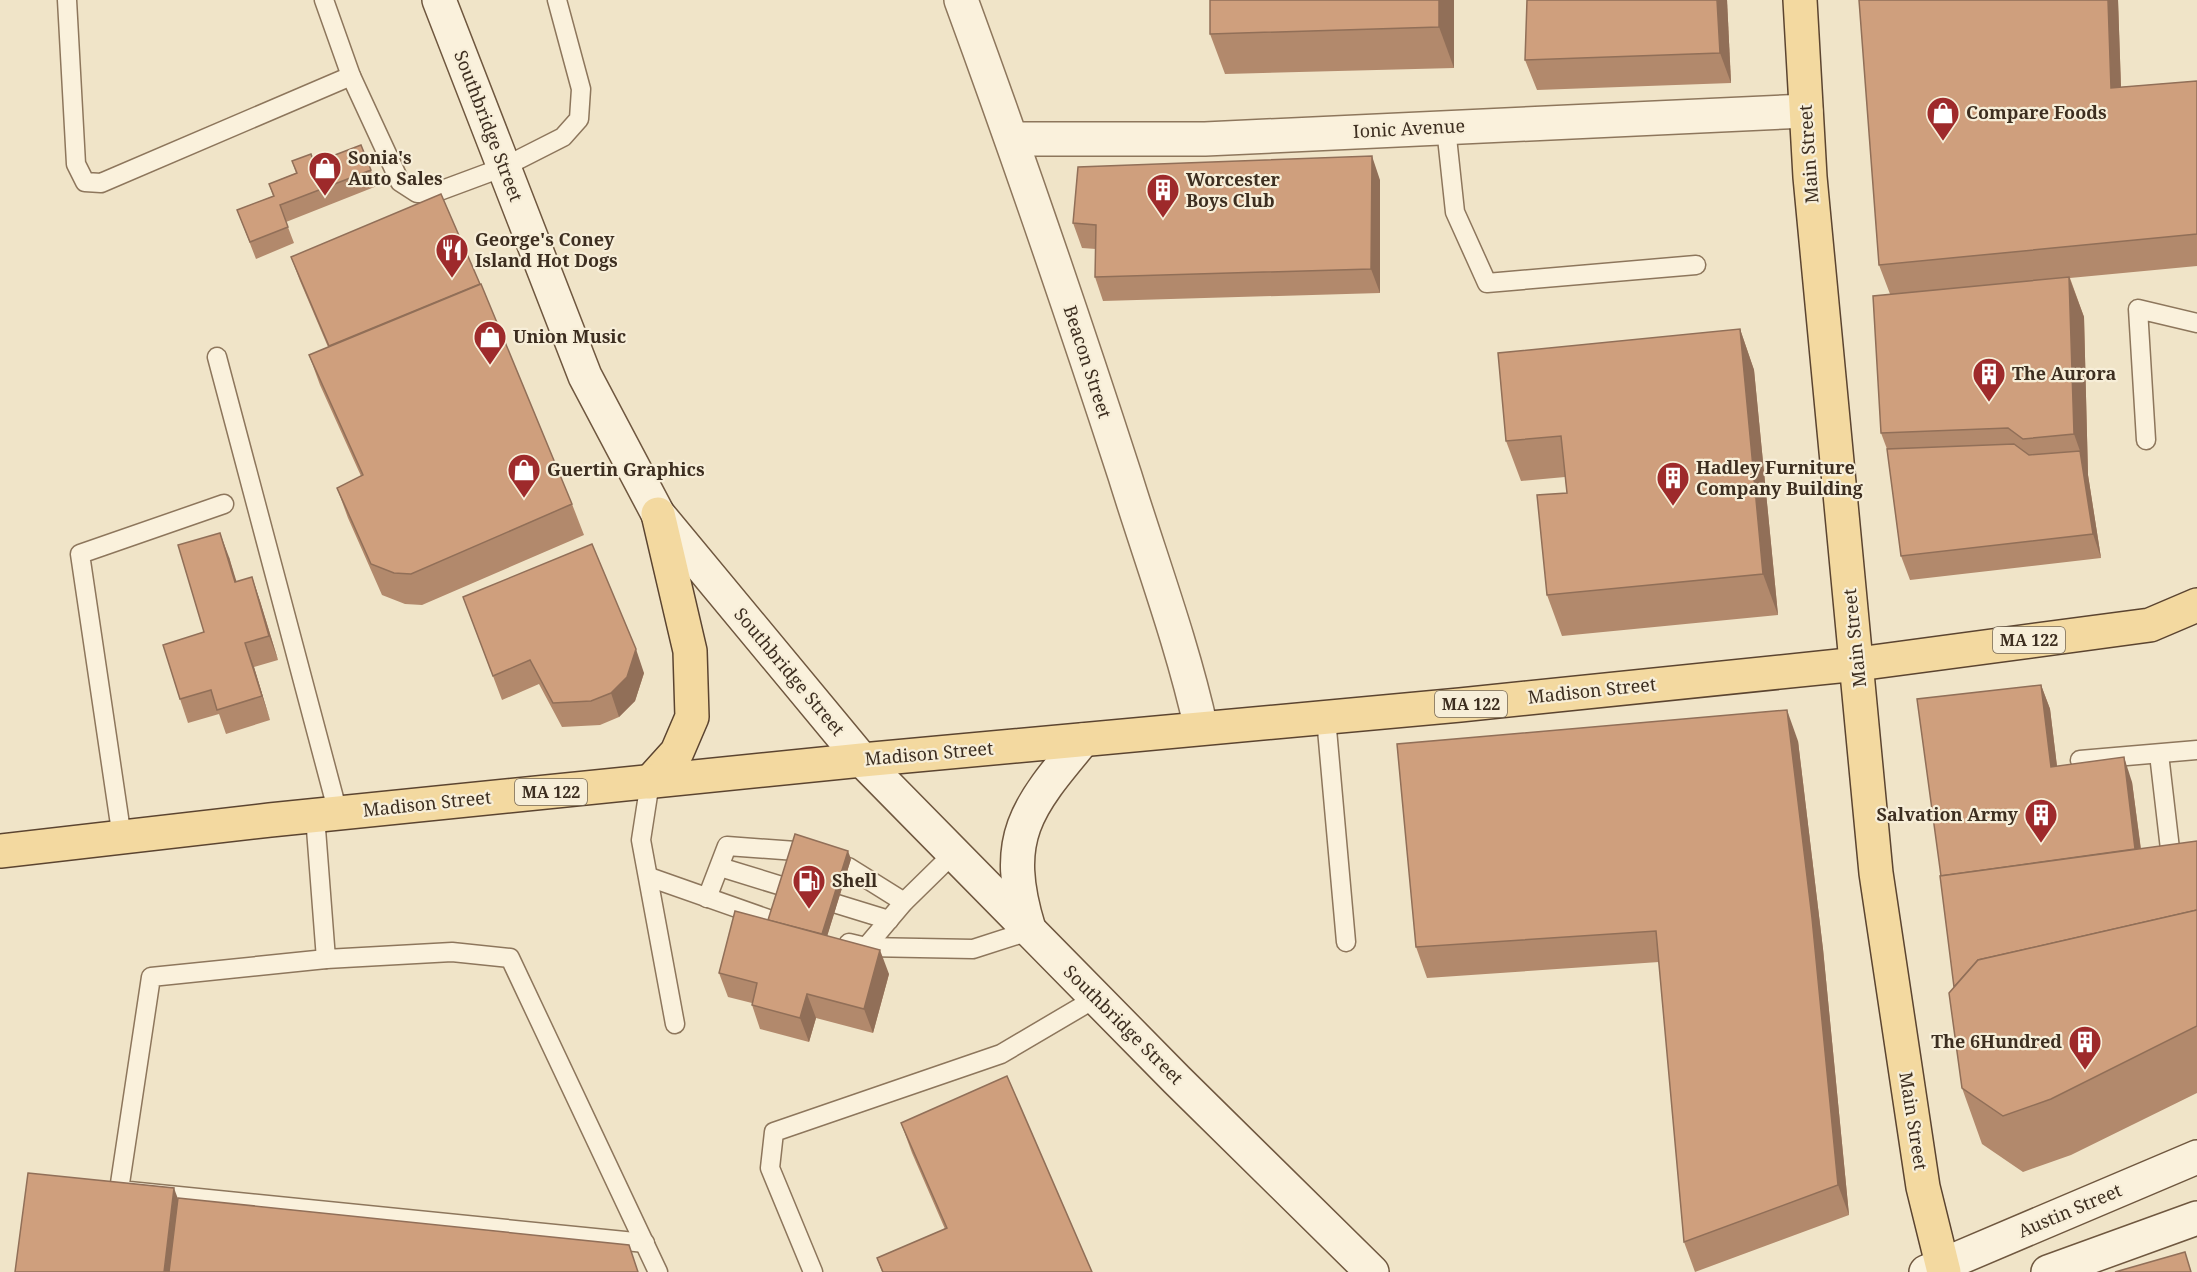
<svg xmlns="http://www.w3.org/2000/svg" width="2197" height="1272" viewBox="0 0 2197 1272" font-family="'Noto Serif',serif">
	<style>
		.lines { fill: none; stroke-linecap: round; stroke-linejoin: round }
		.lane-casing { stroke: #8d765c; stroke-width: 21 }
		.street-casing { stroke: #8d765c; stroke-width: 36 }
		.secondary-casing { stroke: #6f573f; stroke-width: 36 }
		.primary-casing { stroke: #5b4430; stroke-width: 36 }
		.lane { stroke: #faf1dc; stroke-width: 18 }
		.street { stroke: #faf1dc; stroke-width: 33 }
		.secondary { stroke: #faf1dc; stroke-width: 33 }
		.primary { stroke: #f3d9a0; stroke-width: 33 }
		.wall { fill: #b2896c }
		.shaded-wall { fill: #916f58 }
		.building { fill: #cf9f7d; stroke: #916f58; stroke-width: 1.5 }
		.labels { text-anchor: middle; stroke-width: 4.5; stroke-linejoin: round; paint-order: stroke }
		.shield { fill: #f7eed8; stroke: #756857; stroke-width: 1.5 }
		.shield-label { font-size: 16px; font-weight: bold; fill: #3d2e20 }
		.poi-label { font-size: 18px; font-weight: bold; fill: #3d2e20; stroke: #f7eed8; text-anchor: start }
		.street-label { font-size: 18px; fill: #3d2e20; stroke: #f7eed8 }
	</style>
	<rect width="100%" height="100%" fill="#f0e4c8"/>
	<g class="lines">
		<g class="lane-casing">
			<g id="lane">
				<path d="M67,0L76,164L85,182L101,183L351,76"/>
				<path d="M324,0L351,76L400,182L417,193H434L504,167L563,137L579,119L581,89L557,0"/>
				<path d="M1446,128L1455,212L1487,283L1696,265"/>
				<path d="M217,357L338,813"/>
				<path d="M2146,440L2138,309L2197,323"/>
				<path d="M1326,718L1346,942"/>
				<path d="M2159,754L2170,849"/>
				<path d="M2080,760L2197,750"/>
				<path d="M650,782L641,840L675,1024"/>
				<path d="M315,816L326,959L452,952L510,958L658,1272"/>
				<path d="M122,838L80,554L224,504"/>
				<path d="M720,867L785,887"/>
				<path d="M848,867L904,902"/>
				<path d="M649,877L774,921"/>
				<path d="M707,898L727,846L796,851"/>
				<path d="M837,904L889,920"/>
				<path d="M849,943L866,947L973,949L1029,931"/>
				<path d="M866,947L904,902L953,854"/>
				<path d="M326,959L151,977L119,1190L645,1243"/>
				<path d="M813,1272L770,1168L774,1132L1001,1054L1096,998"/>
			</g>
		</g>
		<g class="street-casing">
			<g id="street">
				<path d="M961,0C1019,158 1073,316 1125,476C1151,560 1182,642 1201,728"/>
				<path d="M1012,139H1205L1806,111"/>
			</g>
		</g>
		<g class="secondary-casing">
			<g id="secondary">
				<path d="M439,0L585,376L658,514L862,760L1177,1080L1372,1272"/>
				<path d="M1029,929C1001,838 1026,808 1083,740"/>
				<path d="M1926,1272L2197,1157"/>
				<path d="M2048,1272L2197,1218"/>
			</g>
		</g>
		<g class="primary-casing">
			<g id="primary">
				<path d="M1800,0L1810,177L1876,873L1923,1187L1944,1272"/>
				<path d="M650,782L677,752L692,717L690,651L658,514"/>
				<path d="M0,851L270,820L862,760L1460,705L1858,664L2150,625L2197,605"/>
			</g>
		</g>
		<use href="#lane" class="lane"/>
		<use href="#street" class="street"/>
		<use href="#secondary" class="secondary"/>
		<use href="#primary" class="primary"/>
	</g>
	<g class="wall">
		<path d="M1454,0V68L1225,74L1210,34Z"/>
		<path d="M1727,0L1731,83L1537,90L1525,60Z"/>
		<path d="M2118,0L2121,87L2197,81V266L2070,278L2084,317L2088,475L2101,558L1910,580L1901,556L1887,449L1881,433L1890,294L1879,265Z"/>
		<path d="M361,145L377,186L286,222L294,243L256,259L237,210L273,196L269,184L296,173L292,161L314,163Z"/>
		<path d="M1380,180V293L1103,301L1095,277L1096,249L1082,248L1073,223Z"/>
		<path d="M291,257L572,504L584,535L422,605L405,604L382,595L348,518L337,488L361,476L320,385L309,355L328,347L300,281Z"/>
		<path d="M1740,329L1754,370L1778,615L1562,636L1547,595L1567,493L1565,477L1521,481L1506,441Z"/>
		<path d="M229,557L236,582L252,577L260,601L278,660L254,667L270,720L226,734L219,714L188,723L180,699L204,632Z"/>
		<path d="M463,597L644,673L635,701L619,717L600,725L562,727L539,684L502,700Z"/>
		<path d="M2041,685L2050,709L2057,766L2132,782L2141,849L2197,841V1093L2071,1155L2023,1172L1982,1144L1962,1088L1954,987L1941,876Z"/>
		<path d="M1798,741L1823,949L1849,1215L1695,1272L1684,1242L1659,962L1427,978L1416,947Z"/>
		<path d="M851,859L827,936L889,974L873,1033L816,1018L809,1042L760,1029L752,1005V1003L728,997L719,973L768,920Z"/>
		<path d="M901,1123L1092,1272H882L877,1258L945,1229L912,1153Z"/>
	</g>
	<g class="shaded-wall">
		<path d="M1439,0H1454V68L1439,27Z"/>
		<path d="M1717,0H1727L1731,83L1720,53Z"/>
		<path d="M2108,0H2118L2122,118L2111,88Z"/>
		<path d="M1372,156L1380,180V293L1371,269Z"/>
		<path d="M2069,277L2084,317L2088,475L2101,558L2093,534L2080,451L2074,434Z"/>
		<path d="M1740,329L1754,370L1778,615L1763,574Z"/>
		<path d="M220,533L229,557L244,606L235,582Z"/>
		<path d="M252,577L260,601L278,660L269,636Z"/>
		<path d="M245,643L254,667L270,720L262,696Z"/>
		<path d="M636,649L644,673L635,701L619,717L611,693Z"/>
		<path d="M2041,685L2050,709L2060,791L2051,767Z"/>
		<path d="M1787,710L1798,741L1823,949L1849,1215L1838,1185Z"/>
		<path d="M2124,757L2132,782L2145,882L2136,858Z"/>
		<path d="M848,851L851,859L821,956L818,947Z"/>
		<path d="M880,950L889,974L873,1033L864,1009Z"/>
		<path d="M807,994L816,1018L809,1042L800,1018Z"/>
		<path d="M174,1188L189,1229L184,1272H164Z"/>
	</g>
	<g class="building">
		<path d="M1210,0H1439V27L1210,34Z"/>
		<path d="M1527,0H1717L1720,53L1525,60Z"/>
		<path d="M1859,0H2108L2111,88L2197,81V234L1879,265Z"/>
		<path d="M361,145L371,170L280,205L288,227L250,242L237,210L274,196L269,184L297,173L292,161L311,154L314,163Z"/>
		<path d="M1372,156L1371,269L1095,277L1096,225L1073,223L1078,167Z"/>
		<path d="M441,194L480,284L329,346L291,257Z"/>
		<path d="M2069,277L2074,434L2023,439L2008,428L1881,433L1873,296Z"/>
		<path d="M481,284L572,504L411,574L394,573L371,564L337,488L363,475L309,355Z"/>
		<path d="M1740,329L1763,574L1547,595L1537,495L1567,493L1561,436L1506,441L1498,353Z"/>
		<path d="M2014,444L2029,455L2080,451L2093,534L1901,556L1887,449Z"/>
		<path d="M220,533L235,582L252,577L269,636L245,643L262,696L217,710L211,690L180,699L163,645L204,632L178,545Z"/>
		<path d="M592,544L636,649L627,677L611,693L591,701L553,703L530,660L493,676L463,597Z"/>
		<path d="M2041,685L2051,767L2124,757L2135,849L1941,876L1917,699Z"/>
		<path d="M1787,710L1812,918L1838,1185L1684,1242L1656,931L1416,947L1397,744Z"/>
		<path d="M795,834L848,851L822,934L768,920Z"/>
		<path d="M2197,841V910L1978,960L1954,987L1940,876Z"/>
		<path d="M2197,910V1026L2051,1099L2003,1116L1962,1088L1949,993L1978,960Z"/>
		<path d="M735,911L880,950L864,1009L807,994L800,1018L752,1005L757,983L719,973Z"/>
		<path d="M1007,1076L1092,1272H883L877,1258L947,1228L901,1123Z"/>
		<path d="M28,1173L174,1188L164,1272H15Z"/>
		<path d="M178,1198L629,1245L638,1272H169Z"/>
		<path d="M2185,1252L2191,1272H2115Z"/>
	</g>
	<defs>
		<g id="shop-pin" transform="scale(1.725)"><path d="M0 17L-7.5 6A9.5 9.5 0 1 1 7.5 6Z" fill="#9e2a2b" stroke="#f7eed8"/><path d="M-5-2.5h2.3a2.7 3.5 0 0 1 5.4 0H5L5.5 6h-11ZM-1.5-2.5h3a1.5 2.3 0 0 0-3 0Z" fill="#fff"/></g>
		<g id="building-pin" transform="scale(1.725)"><path d="M0 17L-7.5 6A9.5 9.5 0 1 1 7.5 6Z" fill="#9e2a2b" stroke="#f7eed8"/><path d="M-4-6H4V6H1V3H-1V6H-4ZM-2.5-4.3h1.7v1.8h-1.7ZM.8-4.3h1.7v1.8H.8ZM-2.5-1h1.7V.8h-1.7ZM.8-1h1.7V.8H.8Z" fill="#fff"/></g>
		<g id="restaurant-pin" transform="scale(1.725)"><path d="M0 17L-7.5 6A9.5 9.5 0 1 1 7.5 6Z" fill="#9e2a2b" stroke="#f7eed8"/><path d="M-5-6h1v4h1v-4h1v4h1v-4h1v5L-1.5 .5V6h-2V.5L-5-1ZM5-6V6H3V1.5H1.5Q1.5-4 5-6Z" fill="#fff"/></g>
		<g id="fuel-pin" transform="scale(1.725)"><path d="M0 17L-7.5 6A9.5 9.5 0 1 1 7.5 6Z" fill="#9e2a2b" stroke="#f7eed8"/><path d="M-5.5-6h7V0h2V4h1.3V-2.5L3-4.5l.8-.8L6-3V5H2.5V1h-1V6h-7ZM-4.2-4.7v3.2H.2V-4.7Z" fill="#fff"/></g>
	</defs>
	<g fill-rule="evenodd">
		<use href="#shop-pin" x="1943" y="113"/>
		<use href="#shop-pin" x="325" y="168"/>
		<use href="#building-pin" x="1163" y="190"/>
		<use href="#restaurant-pin" x="452" y="250"/>
		<use href="#shop-pin" x="490" y="337"/>
		<use href="#building-pin" x="1989" y="374"/>
		<use href="#shop-pin" x="524" y="470"/>
		<use href="#building-pin" x="1673" y="478"/>
		<use href="#building-pin" x="2041" y="815"/>
		<use href="#fuel-pin" x="809" y="881"/>
		<use href="#building-pin" x="2085" y="1042"/>
	</g>
	<g class="labels">
		<g class="shield">
			<rect x="1993" y="627" width="72" height="26" rx="4.5"/>
			<rect x="1435" y="691" width="72" height="26" rx="4.5"/>
			<rect x="515" y="779" width="72" height="26" rx="4.5"/>
		</g>
		<g class="shield-label">
			<text x="2029" y="646">MA 122</text>
			<text x="1471" y="710">MA 122</text>
			<text x="551" y="798">MA 122</text>
		</g>
		<g class="poi-label">
			<text x="1966" y="119">Compare Foods</text>
			<text x="348" y="164">Sonia's<tspan x="348" dy="21">Auto Sales</tspan></text>
			<text x="1186" y="186">Worcester<tspan x="1186" dy="21">Boys Club</tspan></text>
			<text x="475" y="246">George's Coney<tspan x="475" dy="21">Island Hot Dogs</tspan></text>
			<text x="513" y="343">Union Music</text>
			<text x="2012" y="380">The Aurora</text>
			<text x="1696" y="474">Hadley Furniture<tspan x="1696" dy="21">Company Building</tspan></text>
			<text x="547" y="476">Guertin Graphics</text>
			<text x="2018" y="821" text-anchor="end">Salvation Army</text>
			<text x="832" y="887">Shell</text>
			<text x="2062" y="1048" text-anchor="end">The 6Hundred</text>
		</g>
		<g class="street-label">
			<text transform="translate(488 126) rotate(69)" y="6">Southbridge Street</text>
			<text transform="translate(1409 129) rotate(-3)" y="6">Ionic Avenue</text>
			<text transform="translate(1809 154) rotate(-94)" y="6">Main Street</text>
			<text transform="translate(1087 362) rotate(72)" y="6">Beacon Street</text>
			<text transform="translate(1855 638) rotate(-96)" y="6">Main Street</text>
			<text transform="translate(789 672) rotate(50)" y="6">Southbridge Street</text>
			<text transform="translate(1592 691) rotate(-6)" y="6">Madison Street</text>
			<text transform="translate(929 754) rotate(-5)" y="6">Madison Street</text>
			<text transform="translate(427 804) rotate(-6)" y="6">Madison Street</text>
			<text transform="translate(1123 1025) rotate(45)" y="6">Southbridge Street</text>
			<text transform="translate(1913 1121) rotate(81)" y="6">Main Street</text>
			<text transform="translate(2070 1211) rotate(-23)" y="6">Austin Street</text>
		</g>
	</g>
</svg>
